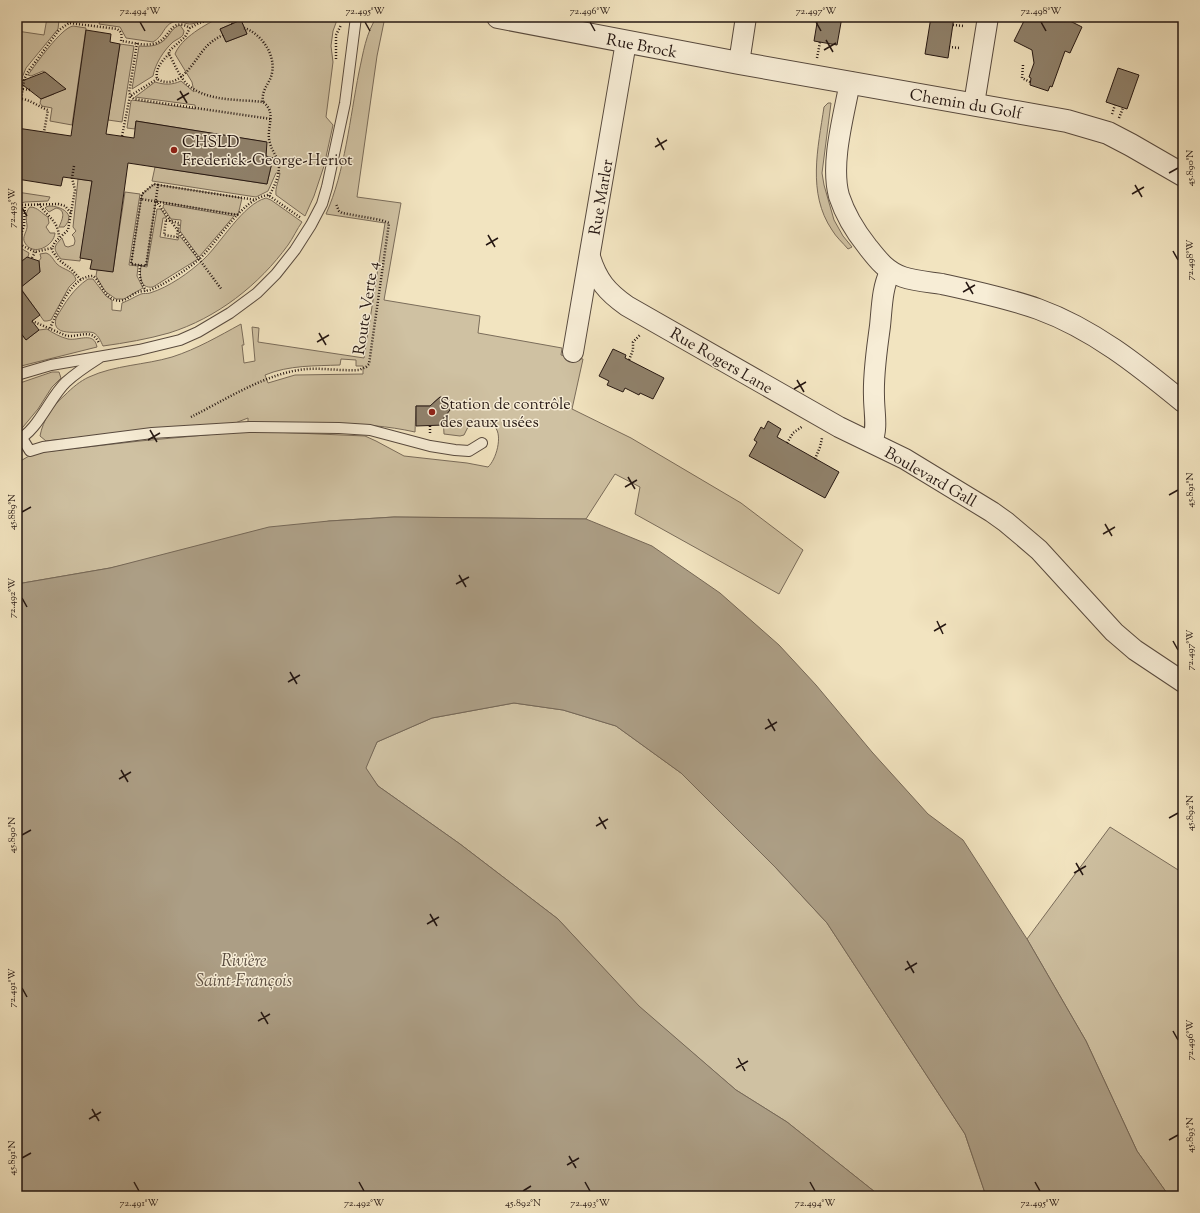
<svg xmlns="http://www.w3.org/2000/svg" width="1200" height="1213" viewBox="0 0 1200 1213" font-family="'Sorts Mill Goudy',serif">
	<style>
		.green { fill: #cfc1a2; stroke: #7a6c5a; fill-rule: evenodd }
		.water { fill: #ac9e85; stroke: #766857 }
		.building { fill: #90826c; stroke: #251712 }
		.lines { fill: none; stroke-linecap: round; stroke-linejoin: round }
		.service-casing { stroke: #584a3e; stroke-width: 12 }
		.minor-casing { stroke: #584a3e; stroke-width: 22 }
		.tertiary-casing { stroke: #584a3e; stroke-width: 24 }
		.path { stroke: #251712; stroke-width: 2.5; stroke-dasharray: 1 2; stroke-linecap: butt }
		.service { stroke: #f7edd6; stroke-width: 10 }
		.minor { stroke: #f7edd6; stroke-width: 20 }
		.tertiary { stroke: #f7edd6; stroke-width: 22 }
		.ticks { fill: none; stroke: #251712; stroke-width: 1.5 }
		.poi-dot { fill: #8f2418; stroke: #f7edd6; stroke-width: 1.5 }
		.labels { text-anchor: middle; stroke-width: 3; stroke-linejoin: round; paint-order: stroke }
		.street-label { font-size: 16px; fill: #251712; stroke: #f7edd6 }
		.poi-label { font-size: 16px; fill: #251712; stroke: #f7edd6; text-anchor: start }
		.water-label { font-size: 17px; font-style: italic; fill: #5b4d40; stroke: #f7edd6 }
		.neatline { fill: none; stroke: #251712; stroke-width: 1.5 }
		.ticks-label { font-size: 10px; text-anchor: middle; fill: #251712 }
	</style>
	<rect width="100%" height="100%" fill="#f2e4c0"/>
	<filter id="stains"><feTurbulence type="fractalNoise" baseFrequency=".005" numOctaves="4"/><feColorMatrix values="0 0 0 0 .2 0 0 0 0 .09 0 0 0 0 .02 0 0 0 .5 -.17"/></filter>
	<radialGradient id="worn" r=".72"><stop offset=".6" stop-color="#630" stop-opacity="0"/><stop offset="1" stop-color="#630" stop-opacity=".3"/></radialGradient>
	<g class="green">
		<path d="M101,17L123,20L131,17H210C204,19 197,23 192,24C185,25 180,19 173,22C163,26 164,36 153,42L126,38L120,27L99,24Z"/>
		<path d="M221,17H318L337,20L333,31L331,46L333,62L326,117L333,125L324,166L314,196L305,216L276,195C275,187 279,181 280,173H276L268,191L256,197L152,181L155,167L267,184L273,158L266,156V142L136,121L135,129L127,128L131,101L132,100L195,109V105L135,97L155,82C165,85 172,85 181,81L194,92L192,82L175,54C181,38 206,24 221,17ZM241,20L247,34L226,42L220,29Z"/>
		<path d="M377,17H385L377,56L357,197L401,203L384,300L480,316L478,333L562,348L561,355L583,359L572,409L631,438L741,503L803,550L779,594L635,514L640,487L615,474L586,519L394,517L329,521L110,568L17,584V463L29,456L43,452L140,441L249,431L365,436L376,441L404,456L467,463L488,467C496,460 503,436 495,427C490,421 478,422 471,421L464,435L460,436L444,434L443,415C454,411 451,399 440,397L434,402L433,406H416L415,432C361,420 304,424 248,424V418L230,425L109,434L46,441L40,436C43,420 52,406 65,395C72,388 80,381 89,377C115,365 145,365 172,357C197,349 219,336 241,324L244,345H242L244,363L255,361L252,327L259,328L258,342L364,358L385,223L326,214C345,172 350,117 359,72C363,54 366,32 377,17ZM341,359L356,360V366H363V374L295,375L268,383L265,375C289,365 315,366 340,365Z"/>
		<path d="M47,18L59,20L58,29L26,68L22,78L17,110V31L44,35Z"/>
		<path d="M180,25L184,31L183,35C181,38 177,39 173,42C164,50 155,64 153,76L132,89L139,46C150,47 161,46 168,36C172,31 173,28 180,25Z"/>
		<path d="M73,26L86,28L72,125L50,121L52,108L42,106L40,103L41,99L54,94L55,80L43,71L31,76L28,75C36,64 61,28 73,26Z"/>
		<path d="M120,44L134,46L122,122L108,120Z"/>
		<path d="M828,103H831L822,173L824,185L834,220L843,236L852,247L848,249C843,243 836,237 832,230C807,193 818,148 824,107Z"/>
		<path d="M78,179L92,181L80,261L61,259C53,249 53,247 62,238L65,246L68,247L74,245L75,241L74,237L72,235L76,231L73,227Z"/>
		<path d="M154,184L242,198L238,215L156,201L146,266L131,264L142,194Z"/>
		<path d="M17,192L50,197L48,201L25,202L17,204Z"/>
		<path d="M125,192L140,194L129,265L138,266L137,276L143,288L124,299H116L106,292L103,288L96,276L97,270L113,271Z"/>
		<path d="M266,198L271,200L302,222C297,229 293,238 288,245C259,285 217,318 169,333C148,339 125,343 103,346C101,342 99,336 94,333C86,329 50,340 56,318C65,303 73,289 88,279H93L106,296L112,300V310L121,311L122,303C128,301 134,297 141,294C144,293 147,294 150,293C169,287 189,273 204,259C221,243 243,204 266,198Z"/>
		<path d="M164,204L234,216L199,257L180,231L181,220L171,219L163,207Z"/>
		<path d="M49,206C61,206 77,214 64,227H59C62,220 67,210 56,208L49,212L45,208L46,207Z"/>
		<path d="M30,207C38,207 42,214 48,217L49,223L46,227L50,233H55C54,246 33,257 25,243C21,237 28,231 27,225C26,219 25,212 30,207Z"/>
		<path d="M157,209H161L166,217V218H163L160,237L178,240L179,235L198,259L153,287C139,289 140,275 141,266L147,267Z"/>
		<path d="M17,246L29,253L28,257L18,264L21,275L31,279L40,272L39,261L41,258L40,254L46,253C52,255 53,260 57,264C63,270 74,270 76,280L69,287L51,320L47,321H44L17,283Z"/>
		<path d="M47,329C53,333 60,337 68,339C79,341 94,331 97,347L17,367V332L19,331L26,340L39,330Z"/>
		<path d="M52,372H59L61,378L52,387L38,409L18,433L17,384Z"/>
		<path d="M514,703L563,710L616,726L681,773L776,868L827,923L965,1134L986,1196H880L787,1122L736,1090L638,1006L558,919L460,844L378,786L365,768L377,742L432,718Z"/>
		<path d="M1110,827L1183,873V1196H1169L1137,1151L1086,1041L1027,939Z"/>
	</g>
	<path class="water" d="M394,517L586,519L652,546L720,593L779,645L816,685L872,752L928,814L963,840L1027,939L1086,1041L1137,1151L1169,1196H986L965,1134L827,923L776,868L681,773L616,726L563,710L514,703L432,718L377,742L366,768L378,786L460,844L558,919L639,1006L736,1090L787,1122L880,1196H17V584L110,568L269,527L329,521Z"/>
	<g class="building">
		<path d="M818,17H842L837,45L814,41Z"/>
		<path d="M931,17H954L948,58L925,54Z"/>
		<path d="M1026,17H1062L1082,27L1070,53L1065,51L1052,87L1050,86L1048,91L1030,85L1031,78L1029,77L1034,63L1032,50L1014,41Z"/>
		<path d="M241,20L247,34L226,42L220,29Z"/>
		<path d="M86,30L111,34L110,42L120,44L106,134L134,138L136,121L267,142L266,156L273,158L267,184L128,163L113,272L90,269L92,260L80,258L92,181L63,177L61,186L17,179V128L71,136Z"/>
		<path d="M1118,68L1139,75L1127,109L1106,102Z"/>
		<path d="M45,72L66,89L41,99L19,82Z"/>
		<path d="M27,257L39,261L40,272L20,288L40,315L32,321L39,330L26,340L17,328V265Z"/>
		<path d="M613,349L626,355L625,358L664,378L653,399L640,393L639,395L625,388L623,392L607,385L609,381L599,376Z"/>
		<path d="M440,397L445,398L449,400L450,405V410L443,419L444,425L416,426V406H430Z"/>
		<path d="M768,421L781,429L777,437L839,472L825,498L749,456L757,442L754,440L761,427L764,429Z"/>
	</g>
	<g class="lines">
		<g class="service-casing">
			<g id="service">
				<path d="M17,375L51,365L139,350L180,340L198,332L230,313L257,293L276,274L295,250L311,225L322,204L327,187L345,103L356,17"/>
				<path d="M22,438L30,451L43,447L152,433L249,427L339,428L370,430L430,446L455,450L469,451L482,443"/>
				<path d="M17,440C37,432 50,397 66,382C76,373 88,365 99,358"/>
			</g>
		</g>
		<g class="minor-casing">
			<g id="minor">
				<path d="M739,63L746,17"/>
				<path d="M850,82C844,115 830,163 839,196C845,214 855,231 867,246C878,260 886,271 903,277C915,281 929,282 942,284C974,291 1007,298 1038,309C1093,329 1138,365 1183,402"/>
				<path d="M974,104L988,17"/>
				<path d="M590,257C597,280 607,292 627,306L839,427L905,459L992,512L1006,522L1039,550L1114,632L1135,650L1183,682"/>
				<path d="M573,352L626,42"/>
				<path d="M872,442C878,428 874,412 874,397C873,373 877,349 880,326C882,307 882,288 890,272"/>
			</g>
		</g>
		<g class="tertiary-casing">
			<path id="tertiary" d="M498,17L739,63L1067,121L1108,133L1131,145L1183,175"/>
		</g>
		<g class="path">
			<path d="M68,17L69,23"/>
			<path d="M218,17L199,23L190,28L185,37L169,51V54C174,63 180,78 188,85C208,102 239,99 263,102C278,113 265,129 270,143C272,152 278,157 279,166C279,177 274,187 269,196"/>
			<path d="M225,17L232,24"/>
			<path d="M373,17H374"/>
			<path d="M953,25L964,26"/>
			<path d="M244,28C261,33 276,55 272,73C270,84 261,89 263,102"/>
			<path d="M137,43L129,93L134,99L271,119"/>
			<path d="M949,47L960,48"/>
			<path d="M169,54C162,61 155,68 157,79C181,92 194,59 207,46C212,41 217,38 223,35"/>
			<path d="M817,58L820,42"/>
			<path d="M336,59V35L341,25"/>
			<path d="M1023,65L1022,78L1030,82"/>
			<path d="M23,89L30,90"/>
			<path d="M22,99C31,100 39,107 48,110L44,132"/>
			<path d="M1112,114L1115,105"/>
			<path d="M1119,118L1123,108"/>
			<path d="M17,128L24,80L27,73L59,30L69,23L117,29C122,32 122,35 121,41C131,42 143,46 152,44C171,42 169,15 190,28"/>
			<path d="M122,136L130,96L157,79"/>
			<path d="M74,166L72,178L75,190L68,230L55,242L52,248L53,252L59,260L71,269L81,280"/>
			<path d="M141,199L142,194L154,184L158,185"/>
			<path d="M156,201L222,290"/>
			<path d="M39,204C48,218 58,220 59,237"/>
			<path d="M17,208L21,205L58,204L65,206L71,213"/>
			<path d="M238,215L141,199L131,264L146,266L158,185L256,200"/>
			<path d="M166,220L179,223L177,237L164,235Z"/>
			<path d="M17,243L35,252L52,248"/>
			<path d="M18,243L24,226L25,205"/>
			<path d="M32,258L35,252"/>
			<path d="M140,265C139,276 140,281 146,291"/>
			<path d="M32,321L67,336C80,337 92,328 99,343"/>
			<path d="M50,328C58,311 71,276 93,276C102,283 103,296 115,300C125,303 130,295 138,292C141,291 146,291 150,290C160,287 188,269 197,261C217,244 241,199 268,195L301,218"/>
			<path d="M629,360L633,350V342L640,335"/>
			<path d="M191,417C225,400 268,372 307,369C324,368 341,371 359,370L366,367L369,364L389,223L381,220L342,213L339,211L336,204"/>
			<path d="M430,433V426"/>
			<path d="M787,443L793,433L803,426"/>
			<path d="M815,459L820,447L822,438"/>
		</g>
		<use href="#service" class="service"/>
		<use href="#minor" class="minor"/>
		<use href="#tertiary" class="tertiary"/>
	</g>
	<path class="ticks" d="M140,22L145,31M365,22L370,31M590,22L595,31M816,22L821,31M1041,22L1046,31M826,40L833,52M824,50L836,43M180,91L187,103M177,100L189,93M657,138L664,150M655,147L667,140M1169,173L1178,168M1135,185L1142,197M1132,194L1144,187M22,208L27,216M488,235L495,247M486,245L498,238M1173,251L1178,260M966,282L973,294M963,292L975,285M319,333L326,345M317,342L329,335M797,380L804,392M794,389L806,382M150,430L157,442M148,440L160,433M628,477L635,489M625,487L637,480M1169,495L1178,490M22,512L31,507M1105,524L1112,536M1103,534L1115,527M459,575L466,587M456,584L469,577M22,598L27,607M937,621L943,634M934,631L946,624M1173,641L1178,650M290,672L297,684M288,682L300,675M768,719L775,731M765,729L777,722M121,770L128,782M119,779L131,772M599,817L606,829M1169,818L1178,813M596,826L608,819M22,835L31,830M1076,863L1083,875M1074,873L1086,866M430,914L437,926M427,924L439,917M907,961L914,973M905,970L917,963M22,988L27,997M261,1012L268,1024M258,1021L270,1014M1173,1031L1178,1040M738,1058L745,1071M736,1068L748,1061M92,1109L99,1121M89,1119L101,1112M1169,1140L1178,1135M569,1156L576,1168M22,1158L31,1153M567,1165L579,1158M134,1182L139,1191M359,1182L364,1191M585,1182L590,1191M810,1182L815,1191M1035,1182L1040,1191M523,1191L531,1186"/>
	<g class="poi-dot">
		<circle cx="174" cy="150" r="4"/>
		<circle cx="432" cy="412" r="4"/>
	</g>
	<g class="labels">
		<g class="street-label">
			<text transform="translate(642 45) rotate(11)" y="6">Rue Brock</text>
			<text transform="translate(966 103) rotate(10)" y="6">Chemin du Golf</text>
			<text transform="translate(600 197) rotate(-80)" y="6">Rue Marler</text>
			<text transform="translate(365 308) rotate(-81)" y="6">Route Verte 4</text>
			<text transform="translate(722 360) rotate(30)" y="6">Rue Rogers Lane</text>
			<text transform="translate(931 476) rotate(30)" y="6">Boulevard Gall</text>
		</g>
		<g class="poi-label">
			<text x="182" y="147">CHSLD<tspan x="182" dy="18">Frederick-George-Heriot</tspan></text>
			<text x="440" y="409">Station de contrôle<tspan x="440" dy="18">des eaux usées</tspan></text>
		</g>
		<g class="water-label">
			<text x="244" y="966">Rivière<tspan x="244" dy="20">Saint-François</tspan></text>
		</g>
	</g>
	<rect width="1200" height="1213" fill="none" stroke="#f2e4c0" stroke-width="44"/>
	<rect x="22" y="22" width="1156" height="1169" class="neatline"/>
	<g class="ticks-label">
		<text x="140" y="14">72.494°W</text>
		<text x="365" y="14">72.495°W</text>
		<text x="590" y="14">72.496°W</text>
		<text x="816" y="14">72.497°W</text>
		<text x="1041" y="14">72.498°W</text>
		<text transform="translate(1189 168) rotate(-90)" y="4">45.890°N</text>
		<text transform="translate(11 208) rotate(-90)" y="4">72.493°W</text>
		<text transform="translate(1189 260) rotate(-90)" y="4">72.498°W</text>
		<text transform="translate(1189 490) rotate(-90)" y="4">45.891°N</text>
		<text transform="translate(11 512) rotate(-90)" y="4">45.889°N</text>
		<text transform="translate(11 598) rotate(-90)" y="4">72.492°W</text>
		<text transform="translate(1189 650) rotate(-90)" y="4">72.497°W</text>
		<text transform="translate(1189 813) rotate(-90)" y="4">45.892°N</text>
		<text transform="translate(11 835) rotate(-90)" y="4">45.890°N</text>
		<text transform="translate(11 988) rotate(-90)" y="4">72.491°W</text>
		<text transform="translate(1189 1040) rotate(-90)" y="4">72.496°W</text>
		<text transform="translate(1189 1135) rotate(-90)" y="4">45.893°N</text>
		<text transform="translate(11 1158) rotate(-90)" y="4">45.891°N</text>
		<text x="139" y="1206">72.491°W</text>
		<text x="364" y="1206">72.492°W</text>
		<text x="523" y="1206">45.892°N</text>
		<text x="590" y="1206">72.493°W</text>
		<text x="815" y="1206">72.494°W</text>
		<text x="1040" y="1206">72.495°W</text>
	</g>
	<rect width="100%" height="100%" filter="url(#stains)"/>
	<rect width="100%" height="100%" fill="url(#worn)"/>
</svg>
